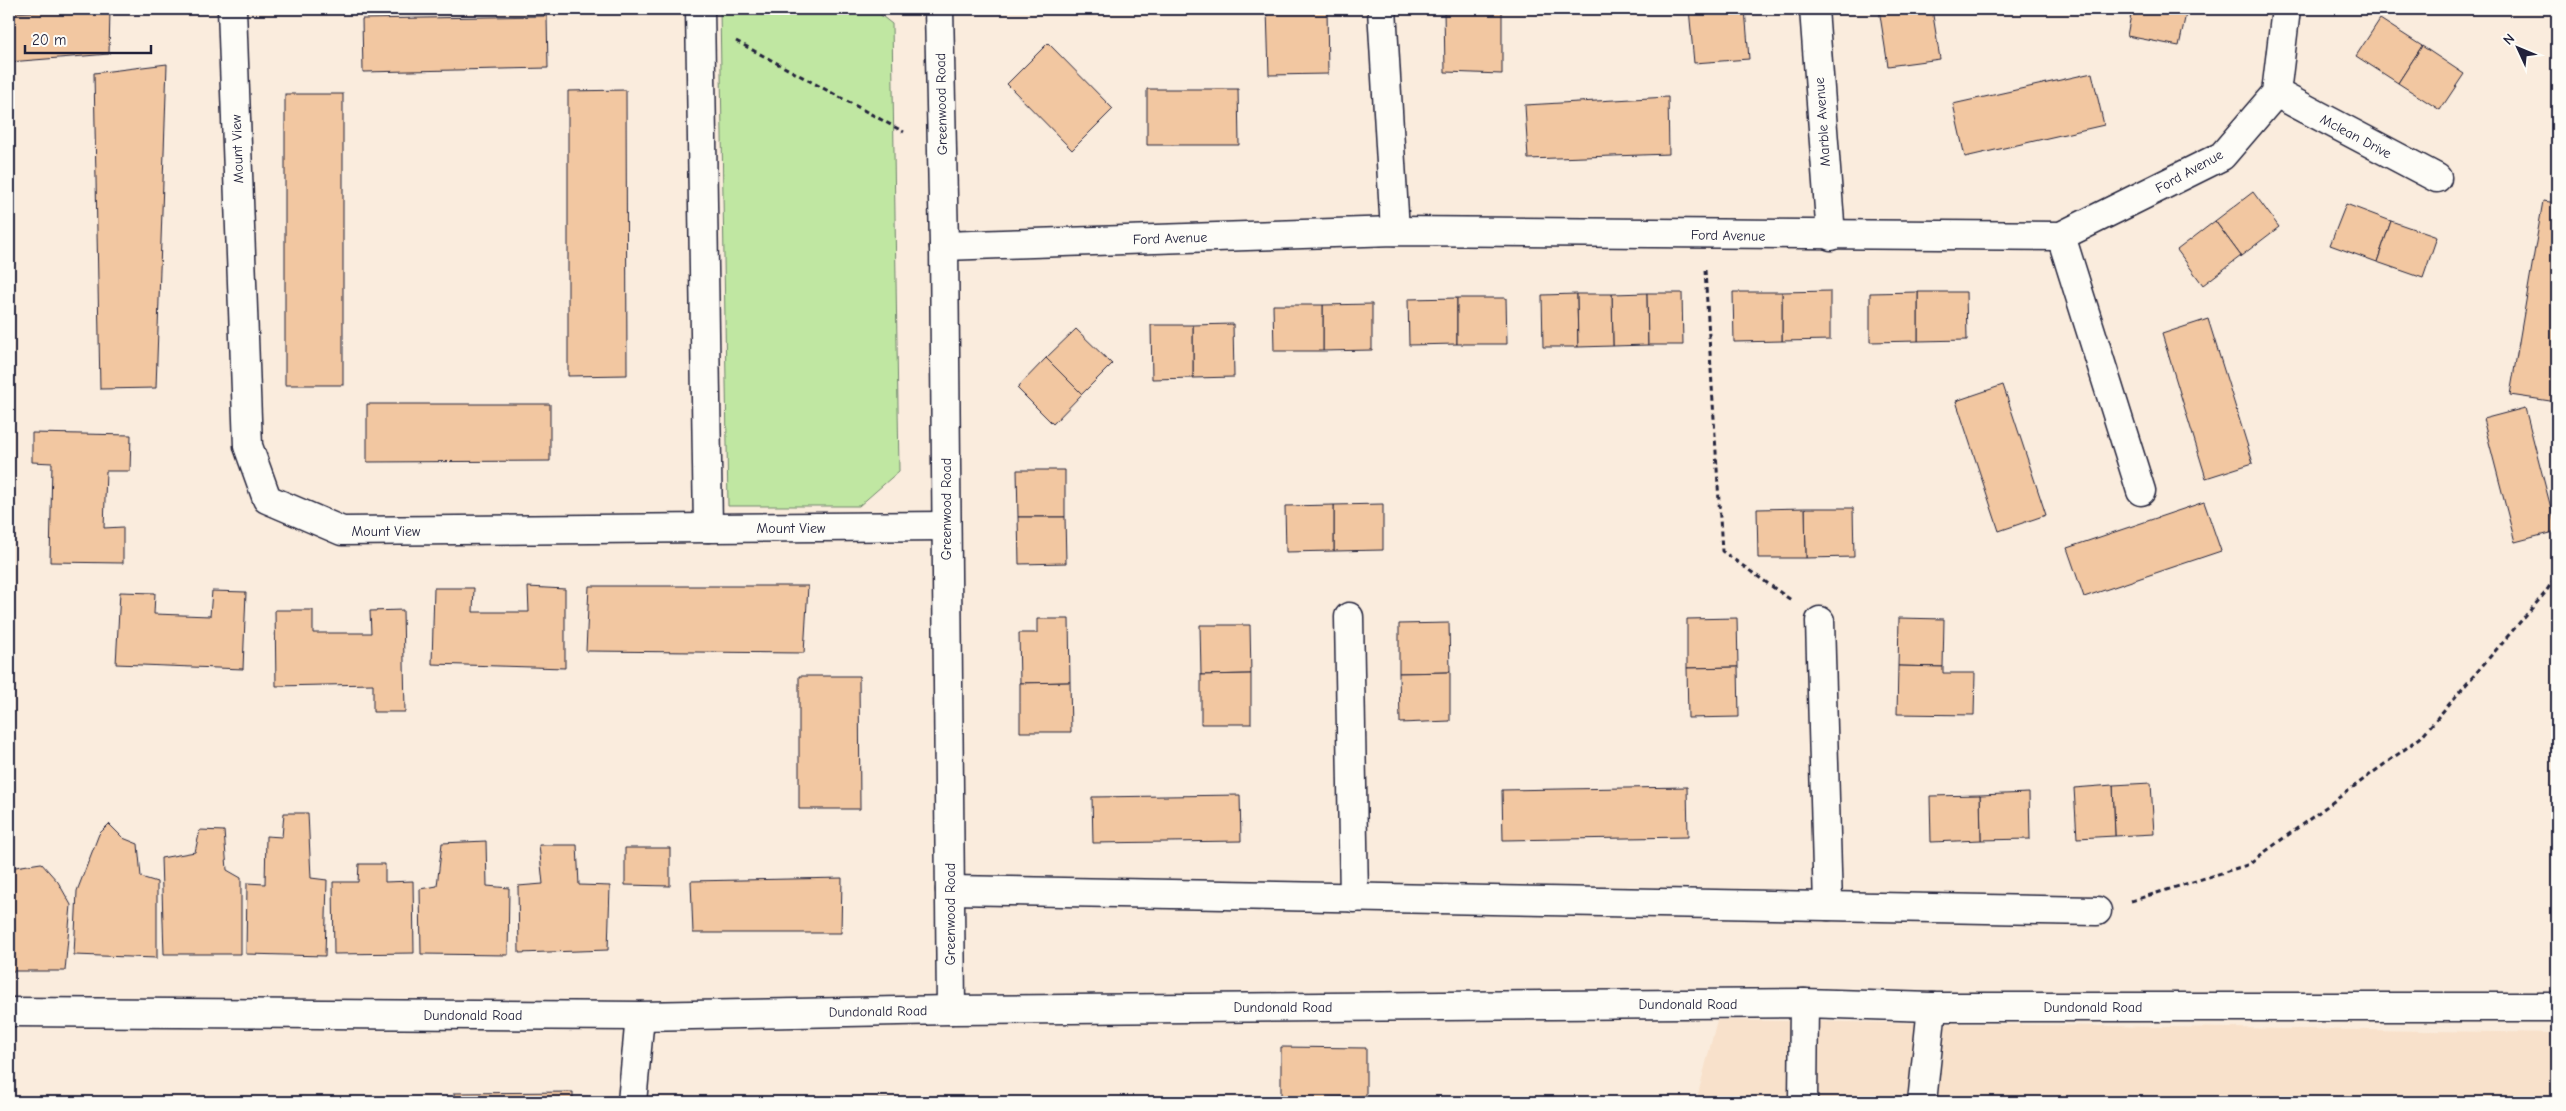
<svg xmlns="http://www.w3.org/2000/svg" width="2566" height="1111" viewBox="0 0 2566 1111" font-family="'Comic Neue',sans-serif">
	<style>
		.built { fill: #f8e1cb }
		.green { fill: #c0e7a2; stroke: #71846e }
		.building { fill: #f2c7a1; stroke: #22223b }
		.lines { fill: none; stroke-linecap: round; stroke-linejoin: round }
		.minor-casing { stroke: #22223b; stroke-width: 31 }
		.major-casing { stroke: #22223b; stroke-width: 31 }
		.path { stroke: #22223b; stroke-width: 3; stroke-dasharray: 5 4; stroke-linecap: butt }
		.minor { stroke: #fdfcf7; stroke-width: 28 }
		.major { stroke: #fdfcf7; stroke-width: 28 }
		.labels { text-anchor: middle; stroke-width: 4; stroke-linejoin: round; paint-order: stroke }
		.street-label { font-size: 14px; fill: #22223b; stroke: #fdfcf7 }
	</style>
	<rect width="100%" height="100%" fill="#faecdd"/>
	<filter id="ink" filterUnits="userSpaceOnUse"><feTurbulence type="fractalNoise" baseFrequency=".02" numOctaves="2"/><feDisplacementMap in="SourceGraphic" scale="10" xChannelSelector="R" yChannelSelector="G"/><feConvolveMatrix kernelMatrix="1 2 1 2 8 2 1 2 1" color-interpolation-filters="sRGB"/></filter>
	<g filter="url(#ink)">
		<path class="built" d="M1717,1020L2557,1033V1102H1696Z"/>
		<path class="green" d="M720,9H873L892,24L899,471L859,506H728Z"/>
		<g class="building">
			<path d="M110,9L109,54L9,62V13Z"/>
			<path d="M1267,9H1327L1328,74L1269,75Z"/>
			<path d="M1444,9H1502V74L1445,72Z"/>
			<path d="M1689,9H1745L1749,59L1694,63Z"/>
			<path d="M1879,9H1932L1940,59L1888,66Z"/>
			<path d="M2132,9H2187L2179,46L2127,36Z"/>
			<path d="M547,16L548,68L363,72L362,19Z"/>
			<path d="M2380,19L2422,46L2398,83L2356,56Z"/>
			<path d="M1048,43L1113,109L1072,150L1007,84Z"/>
			<path d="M2422,46L2464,74L2440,110L2398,83Z"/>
			<path d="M167,64L156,388L100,389L94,73Z"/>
			<path d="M2092,73L2104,125L1965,157L1953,104Z"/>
			<path d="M1147,89H1238L1239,145H1147Z"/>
			<path d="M626,90L627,375L568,376V91Z"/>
			<rect x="285" y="94" width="58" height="291"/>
			<path d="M1668,97L1669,154L1528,159L1525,105Z"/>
			<path d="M2253,192L2279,227L2241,256L2215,221Z"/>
			<path d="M2543,201L2557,203V402L2510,395Z"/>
			<path d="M2346,204L2391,221L2377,262L2330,245Z"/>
			<path d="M2215,221L2241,256L2203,285L2177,250Z"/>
			<path d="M2391,221L2437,237L2423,278L2377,262Z"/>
			<path d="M1830,291V340L1782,341V292Z"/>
			<path d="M1733,292H1782V341L1734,342Z"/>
			<path d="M1918,292H1966L1967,340L1918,341Z"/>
			<path d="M1918,292V341L1870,342V293Z"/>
			<path d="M1647,293L1648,345L1613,346L1612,294Z"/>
			<path d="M1647,293H1682L1683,345H1648Z"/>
			<path d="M1577,294L1578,347H1543L1542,295Z"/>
			<path d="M1577,294H1612L1613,346L1578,347Z"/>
			<path d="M1457,298V344L1409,345L1408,299Z"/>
			<path d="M1457,298H1506L1507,344H1457Z"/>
			<path d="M1372,304V350L1323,351V305Z"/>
			<path d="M1273,305H1323V351H1274Z"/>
			<path d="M2208,319L2253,463L2206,478L2162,334Z"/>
			<path d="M1233,324L1234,377L1193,378V325Z"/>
			<path d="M1151,325H1193V378L1152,379Z"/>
			<path d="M1076,329L1112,364L1082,394L1046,358Z"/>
			<path d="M1046,358L1082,394L1053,424L1017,388Z"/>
			<path d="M2003,385L2046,515L1999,531L1956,401Z"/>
			<path d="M367,404H550V461L367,462Z"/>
			<path d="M2525,408L2557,531L2515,542L2483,419Z"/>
			<path d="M32,433L131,435L130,471H106L104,528L123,527V563L50,562L52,463L32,462Z"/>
			<path d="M1017,470H1065V517H1018Z"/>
			<path d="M2204,502L2221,551L2084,597L2067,548Z"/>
			<path d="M1383,504V550L1334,551V505Z"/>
			<path d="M1334,505V551L1286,552L1285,506Z"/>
			<path d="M1805,508H1853L1854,557L1806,558Z"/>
			<path d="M1805,508L1806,558H1758L1757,509Z"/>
			<path d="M1018,517H1065L1066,563L1019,564Z"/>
			<path d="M589,586H808L804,653L586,651Z"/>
			<path d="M528,587L565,589V668L432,664L434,588H474L473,612H529Z"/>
			<path d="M212,591L246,592L243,669L116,664L120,592L155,593L154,614L210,616Z"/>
			<path d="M275,610H313V633H371L370,611L403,610L405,712H373V684L276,686Z"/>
			<path d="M1737,618L1738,667L1687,668V619Z"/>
			<path d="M1899,618L1944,619L1943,667L1898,666Z"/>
			<path d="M1037,619H1069L1070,682L1020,683L1019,633H1037Z"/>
			<path d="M1449,623L1450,672L1399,673V624Z"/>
			<path d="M1200,625H1250L1251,674L1201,675Z"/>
			<path d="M1898,666L1943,667V673H1975L1974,715L1897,714Z"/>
			<path d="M1738,667L1739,717L1688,718L1687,668Z"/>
			<path d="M1450,672V721L1400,723L1399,673Z"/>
			<path d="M1251,674V724H1201V675Z"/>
			<path d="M799,676H859L860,809H799Z"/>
			<path d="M1070,682L1071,732H1020V683Z"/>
			<path d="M2151,783L2154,834L2115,836L2113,785Z"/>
			<path d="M2113,785L2115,836L2077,838L2074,788Z"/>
			<path d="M1687,787L1688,837L1503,840L1502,790Z"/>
			<path d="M2029,793L2030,839L1981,840L1980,795Z"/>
			<path d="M1240,795L1241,841L1093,843L1092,797Z"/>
			<path d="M1980,795L1981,840L1931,842L1930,796Z"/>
			<path d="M284,813H308L311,878L327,880L325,956L246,954L247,883L265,884L266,836L282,837Z"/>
			<path d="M109,824L123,838L138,844L141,877L157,882V958L74,955L77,891L99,834Z"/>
			<path d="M200,830L224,831L227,870L241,878V954H164L161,858L195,852Z"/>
			<path d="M486,841L487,886L509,888L508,955L421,954L420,889L437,886L442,843Z"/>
			<path d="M539,845H577L579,885L610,886L608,950L519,953L518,886L543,884Z"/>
			<path d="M625,848H670V886L625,885Z"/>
			<path d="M41,863L58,882L71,905L65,971H9V868Z"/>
			<path d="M359,864H385V882L413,881L414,953L334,954L333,882H358Z"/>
			<path d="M842,878L841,933H693L691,881Z"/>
			<path d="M1281,1047L1366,1048V1096L1329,1098V1102H1281Z"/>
			<path d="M573,1092V1102H454V1093Z"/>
			<path d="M141,1098L233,1102H141Z"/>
			<path d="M934,1099V1102H863V1100Z"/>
			<path d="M849,1100V1102H776V1101Z"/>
			<path d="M297,1101L355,1102H297Z"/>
			<rect x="689" y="1101" width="75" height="1"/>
		</g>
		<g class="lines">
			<g class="minor-casing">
				<g id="minor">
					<path d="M232,9L248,446L267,499L342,531L946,526"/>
					<path d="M700,9L708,528"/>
					<path d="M939,9L944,246L951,1010"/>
					<path d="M1382,9L1395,231"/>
					<path d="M1814,9L1831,236"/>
					<path d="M2276,93L2437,178"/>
					<path d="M2061,236L2141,491"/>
					<path d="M944,246L1395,231L2061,236L2222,156L2276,93L2286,9"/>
					<path d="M1349,617L1354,898"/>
					<path d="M1820,621L1828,906"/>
					<path d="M950,890L2097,911"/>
					<path d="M632,1102L640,1016"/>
					<path d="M1803,1102L1804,1003"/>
					<path d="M1922,1102L1932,1007"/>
				</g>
			</g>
			<g class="major-casing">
				<path id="major" d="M9,1012L640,1016L951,1010L1804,1003L1932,1007H2557"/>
			</g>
			<g class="path">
				<path d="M736,41L904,132"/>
				<path d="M1705,270L1722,551L1791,600"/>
				<path d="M2131,901L2247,865L2420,738L2545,593L2557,575"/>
			</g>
			<use href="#minor" class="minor"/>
			<use href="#major" class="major"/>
		</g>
	</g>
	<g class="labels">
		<g class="street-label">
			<text transform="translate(941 104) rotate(-91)" y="5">Greenwood Road</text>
			<text transform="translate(1822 122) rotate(-94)" y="5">Marble Avenue</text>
			<text transform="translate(2356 136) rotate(28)" y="5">Mclean Drive</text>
			<text transform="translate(237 149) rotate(-92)" y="5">Mount View</text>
			<text transform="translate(2189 171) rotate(-29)" y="5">Ford Avenue</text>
			<text transform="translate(1728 235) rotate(1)" y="5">Ford Avenue</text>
			<text transform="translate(1170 238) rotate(-2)" y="5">Ford Avenue</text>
			<text transform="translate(946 509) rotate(-90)" y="5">Greenwood Road</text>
			<text x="791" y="533">Mount View</text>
			<text x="386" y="536">Mount View</text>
			<text transform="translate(950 914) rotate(-90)" y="5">Greenwood Road</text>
			<text x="1688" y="1009">Dundonald Road</text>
			<text x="1283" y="1012">Dundonald Road</text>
			<text x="2093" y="1012">Dundonald Road</text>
			<text transform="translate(878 1011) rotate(-1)" y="5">Dundonald Road</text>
			<text x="473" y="1020">Dundonald Road</text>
		</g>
	</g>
	<rect width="2566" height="1111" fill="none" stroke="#fdfcf7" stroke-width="30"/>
	<rect x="15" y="15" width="2536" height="1081" fill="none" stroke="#22223b" stroke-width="2" filter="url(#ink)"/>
	<g transform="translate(2518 48) rotate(314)" stroke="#fdfcf7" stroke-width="4" paint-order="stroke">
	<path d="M0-4L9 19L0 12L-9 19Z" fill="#22223b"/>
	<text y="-8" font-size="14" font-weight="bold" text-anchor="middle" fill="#22223b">N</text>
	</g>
	<path d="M25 45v8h126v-8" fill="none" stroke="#22223b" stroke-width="2.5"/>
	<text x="32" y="45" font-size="15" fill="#22223b" stroke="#fdfcf7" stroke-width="4" paint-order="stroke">20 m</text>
</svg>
